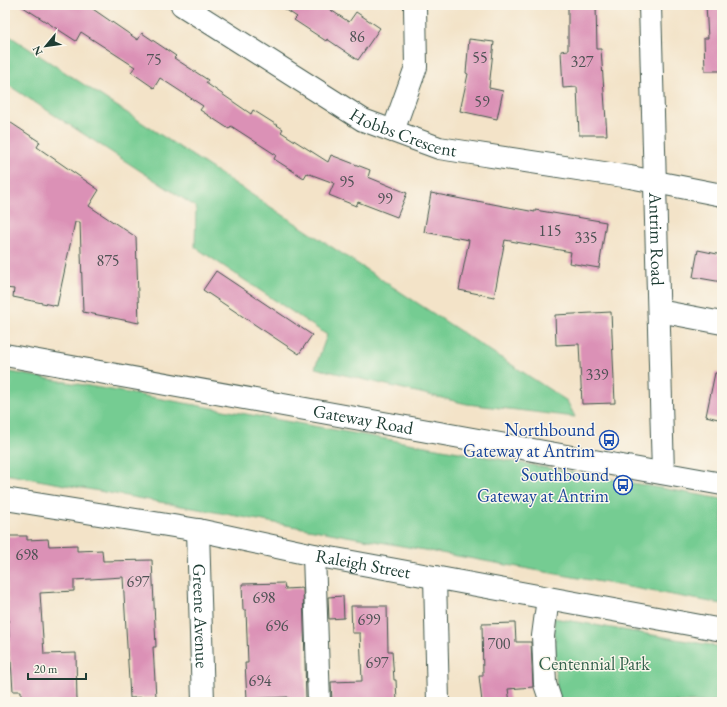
<svg xmlns="http://www.w3.org/2000/svg" width="727" height="707" viewBox="0 0 727 707" font-family="'EB Garamond',serif">
	<style>
		.green { fill: #74cc92; stroke: #4a8463 }
		.building { fill: #db91b6 }
		.lines { fill: none; stroke-linecap: round; stroke-linejoin: round }
		.minor-casing { stroke: #3f564a; stroke-width: 24 }
		.major-casing { stroke: #3f564a; stroke-width: 24 }
		.minor { stroke: #fff; stroke-width: 22 }
		.major { stroke: #fff; stroke-width: 22 }
		.labels { text-anchor: middle; stroke-width: 3; stroke-linejoin: round; paint-order: stroke }
		.number-label { font-size: 16px; fill: #4e5254 }
		.street-label { font-size: 18px; fill: #1f3d34; stroke: #fbf7ec }
		.transit-label { font-size: 18px; fill: #164399; stroke: #fbf7ec; text-anchor: end }
		.park-label { font-size: 18px; fill: #34614c; stroke: #fbf7ec }
	</style>
	<rect width="100%" height="100%" fill="#fbf7ec"/>
	<filter id="ink" filterUnits="userSpaceOnUse"><feTurbulence type="fractalNoise" baseFrequency=".025" numOctaves="2"/><feDisplacementMap in="SourceGraphic" scale="8" xChannelSelector="R" yChannelSelector="G"/><feConvolveMatrix kernelMatrix="1 2 1 2 8 2 1 2 1" color-interpolation-filters="sRGB"/></filter>
	<filter id="wash" filterUnits="userSpaceOnUse"><feTurbulence type="fractalNoise" baseFrequency=".012" numOctaves="4" result="noise"/><feDisplacementMap in="SourceGraphic" scale="16" xChannelSelector="R" yChannelSelector="G"/><feGaussianBlur stdDeviation="0.9" result="paint"/><feColorMatrix in="noise" values="0 0 0 0 0 0 0 0 0 0 0 0 0 0 0 0 0 1.4 0 .05"/><feComposite in="paint" operator="in"/></filter>
	<g filter="url(#wash)">
		<rect width="100%" height="100%" fill="#f3e3c8"/>
		<g class="green">
			<path d="M5,33L567,401L575,417L467,404L315,368L327,335L195,247L196,207L5,83Z"/>
			<path d="M5,371L722,499V604L5,474Z"/>
			<path d="M554,618L722,647V702H557Z"/>
		</g>
		<g id="blocks">
			<g class="building">
				<path d="M20,5H87L138,40L142,33L176,56L174,58L208,80L206,83L251,114L253,110L283,129L281,132L328,162L331,155L370,170L368,177L407,193L397,217L358,202L356,206L329,195L334,183L307,173L304,178L274,159L276,155L231,126L229,129L200,110L203,106L160,78L154,88L131,72L135,67L81,32L76,41Z"/>
				<path d="M279,5H323L349,22L356,12L380,28L358,60L327,39L326,41L294,20L297,17Z"/>
				<path d="M568,5H596L597,49H601L607,135H579L577,87L563,88L561,51L568,50Z"/>
				<path d="M706,5H722V71H705L704,38H708Z"/>
				<path d="M469,39L494,42L489,88L503,91L497,119L460,111L468,74L466,73Z"/>
				<path d="M5,119L40,142L37,147L99,190L89,206L136,237L139,323L83,312L80,222H75L57,306L13,297L14,289L5,288Z"/>
				<path d="M431,193L477,202V201L535,212V210L606,222L599,268L569,263L571,252L505,240L494,297L459,290L469,240L424,232Z"/>
				<path d="M698,250L722,255V282L693,277Z"/>
				<path d="M216,271L312,335L299,354L203,290Z"/>
				<path d="M611,312L615,403L582,404L579,344L556,345L555,315Z"/>
				<path d="M715,373H722V420L706,416Z"/>
				<path d="M5,536H27V540L48,539L49,546L77,545V551L102,550L103,561L152,560L156,647H153L156,697L130,698L123,577L74,580V591L40,593L44,654L76,653L77,702H21V691H13L11,661H10Z"/>
				<path d="M284,583L285,589L303,588L306,699L288,700V697L247,699L245,663H248L246,610H243L242,584Z"/>
				<path d="M343,596L344,618L329,619L328,597Z"/>
				<path d="M351,606H387L388,651H392L394,680H396L397,702H332L331,682L362,681L360,633H352Z"/>
				<path d="M515,623L516,642H531L533,687L508,689L510,702H482L479,676H483L482,624Z"/>
			</g>
		</g>
	</g>
	<g filter="url(#ink)">
		<use href="#blocks" fill-opacity="0" stroke="#3f564a" stroke-width="1"/>
		<g class="lines">
			<g class="minor-casing">
				<g id="minor">
					<path id="s1" d="M182,5L363,120L439,148L630,177L722,195"/>
					<path id="s2" d="M650,5L663,473"/>
					<path d="M393,131L416,67L415,5"/>
					<path d="M659,311L722,323"/>
					<path id="s3" d="M5,499L198,530L314,555L722,630"/>
					<path id="s4" d="M198,530L203,702"/>
					<path d="M314,555L319,702"/>
					<path d="M435,577L438,702"/>
					<path d="M548,598L543,636L545,684L551,702"/>
				</g>
			</g>
			<g class="major-casing">
				<g id="major">
					<path id="s5" d="M5,355L722,484"/>
				</g>
			</g>
			<use href="#minor" class="minor"/>
			<use href="#major" class="major"/>
		</g>
	</g>
	<defs>
		<g id="bus-ring" transform="scale(1)"><circle r="9.5" fill="#fbf7ec" stroke="#1a4fb4" stroke-width="1.5"/><path d="M-5-6H5V4H4V6H2V4H-2V6H-4V4H-5ZM-3.5-4V0h7V-4ZM-3.5 1.2v1.5H-2V1.2ZM2 1.2v1.5H3.5V1.2Z" fill="#1a4fb4"/></g>
	</defs>
	<g fill-rule="evenodd">
		<use href="#bus-ring" x="609" y="440"/>
		<use href="#bus-ring" x="623" y="485"/>
	</g>
	<g class="labels">
		<g class="number-label">
			<text x="357" y="42">86</text>
			<text x="480" y="63">55</text>
			<text x="154" y="65">75</text>
			<text x="582" y="67">327</text>
			<text x="482" y="107">59</text>
			<text x="347" y="187">95</text>
			<text x="385" y="204">99</text>
			<text x="550" y="236">115</text>
			<text x="586" y="243">335</text>
			<text x="108" y="266">875</text>
			<text x="597" y="380">339</text>
			<text x="27" y="560">698</text>
			<text x="138" y="587">697</text>
			<text x="264" y="603">698</text>
			<text x="369" y="625">699</text>
			<text x="277" y="631">696</text>
			<text x="499" y="649">700</text>
			<text x="377" y="668">697</text>
			<text x="260" y="686">694</text>
		</g>
		<g class="street-label">
			<text dy="6" stroke="none"><textPath href="#s1" startOffset="257">Hobbs Crescent</textPath></text>
			<text dy="6" stroke="none"><textPath href="#s2" startOffset="234">Antrim Road</textPath></text>
			<text dy="6" stroke="none"><textPath href="#s5" startOffset="364">Gateway Road</textPath></text>
			<text dy="6" stroke="none"><textPath href="#s3" startOffset="364">Raleigh Street</textPath></text>
			<text dy="6" stroke="none"><textPath href="#s4" startOffset="86">Greene Avenue</textPath></text>
		</g>
		<g class="transit-label">
			<text x="595" y="436">Northbound<tspan x="595" dy="21">Gateway at Antrim</tspan></text>
			<text x="609" y="481">Southbound<tspan x="609" dy="21">Gateway at Antrim</tspan></text>
		</g>
		<g class="park-label">
			<text x="594" y="670">Centennial Park</text>
		</g>
	</g>
	<rect width="727" height="707" fill="none" stroke="#fbf7ec" stroke-width="20"/>
	<g transform="translate(46 46) rotate(241)" stroke="#fbf7ec" stroke-width="3" paint-order="stroke">
	<path d="M0-3L7 15L0 10L-7 15Z" fill="#1f3d34"/>
	<text y="-6" font-size="11" font-weight="bold" text-anchor="middle" fill="#1f3d34">N</text>
	</g>
	<path d="M28 673v6h58v-6" fill="none" stroke="#1f3d34" stroke-width="2"/>
	<text x="34" y="673" font-size="12" fill="#1f3d34" stroke="#fbf7ec" stroke-width="3" paint-order="stroke">20 m</text>
</svg>
